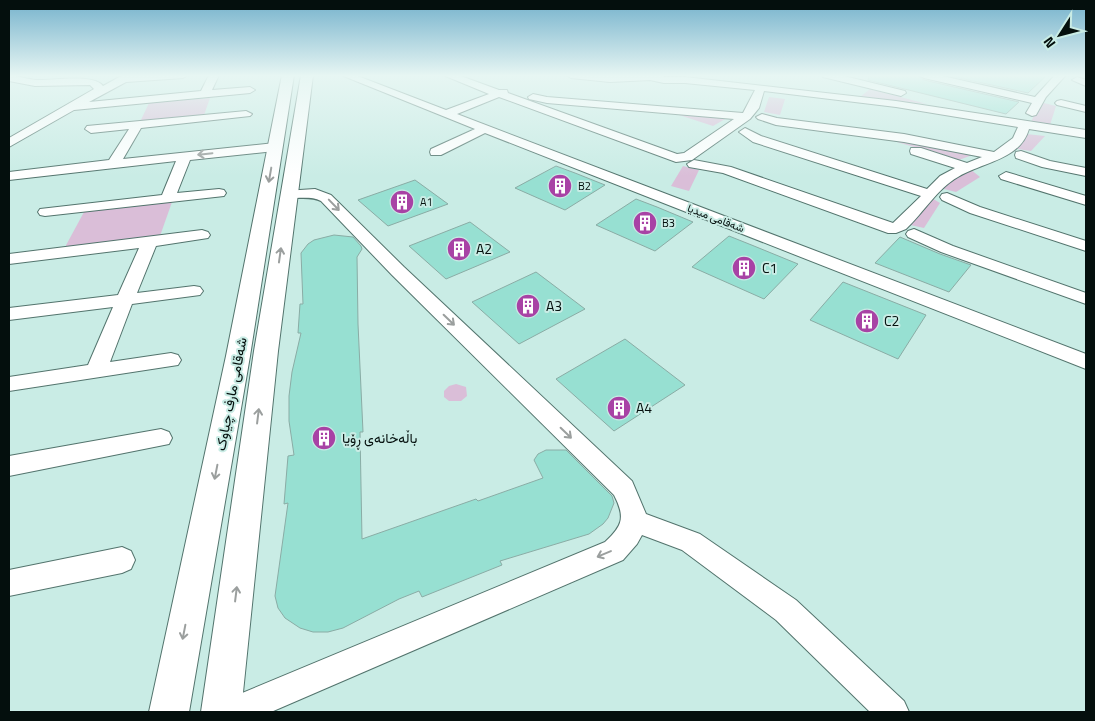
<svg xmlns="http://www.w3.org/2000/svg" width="1095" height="721" viewBox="0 0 1095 721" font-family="'Titillium Web',Vazirmatn,sans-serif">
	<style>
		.green { fill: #dabed8 }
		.building { fill: #97e0d2; stroke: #8aaca5 }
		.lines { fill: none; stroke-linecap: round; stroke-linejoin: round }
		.minor-casing { stroke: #53746d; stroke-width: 2 }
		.tertiary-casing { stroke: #53746d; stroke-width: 2 }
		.minor { fill: #fff; fill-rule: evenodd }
		.tertiary { fill: #fff; fill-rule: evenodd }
		.oneway { stroke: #9b9f9e }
		.labels { text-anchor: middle; stroke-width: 4; stroke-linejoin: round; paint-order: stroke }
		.far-poi-label { font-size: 11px; fill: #040f0d; stroke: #c9ece5; text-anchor: start }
		.far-street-label { font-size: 11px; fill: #040f0d; stroke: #c9ece5 }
		.poi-label { font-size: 14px; fill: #040f0d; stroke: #c9ece5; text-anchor: start }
		.street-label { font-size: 14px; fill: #040f0d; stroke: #c9ece5 }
	</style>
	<rect width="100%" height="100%" fill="#c9ece5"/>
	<g class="green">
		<path d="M870,89L927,104L860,97Z"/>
		<path d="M769,97L785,99L780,115L764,112Z"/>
		<path d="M210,98L204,115L140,122L149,103Z"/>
		<path d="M1040,102L1056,106L1050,125L1031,122Z"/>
		<path d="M673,113L727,118L713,126Z"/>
		<path d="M1026,134L1045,136L1031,151L1012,148Z"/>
		<path d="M890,140L975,154L959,160Z"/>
		<path d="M683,166L699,170L689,191L671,186Z"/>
		<path d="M970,169L980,177L956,192L936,187Z"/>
		<path d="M925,194L940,203L924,228L906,224Z"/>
		<path d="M172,202L160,236L64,249L84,212Z"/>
		<path d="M456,384L466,387L467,396L461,401H449L444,397V391L449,386Z"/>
	</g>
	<g class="building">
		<path d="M869,75H917L924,80L1019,102L1006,114L868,80Z"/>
		<path d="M946,75H1047L1028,93Z"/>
		<path d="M556,166L575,173L605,185L565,210L515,188Z"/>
		<path d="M415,180L448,204L388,226L358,200Z"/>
		<path d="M636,199L657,207L693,222L655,251L596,225Z"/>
		<path d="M470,222L510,252L446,279L409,246Z"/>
		<path d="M334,235L353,237L361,246L362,249L357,257L358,324L363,432H360L362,539L476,499L478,501L543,478L534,460L538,454L546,450H566L612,496L614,503L608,518L603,524L589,534L500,561L502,565L422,597L419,591L399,599L343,628L328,632H313L300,628L285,618L278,608L275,596L288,503L284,504L288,456L294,455L289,421V396L292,372L301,333H298L300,304H303L301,253L308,244L314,240Z"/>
		<path d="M729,236L754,246L798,264L764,299L692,267Z"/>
		<path d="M900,237L940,254L971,265L949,292L875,263Z"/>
		<path d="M536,272L585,309L519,344L472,302Z"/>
		<path d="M843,282L926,315L898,359L810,320Z"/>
		<path d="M625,339L685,385L614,431L556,379Z"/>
	</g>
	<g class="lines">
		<g class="minor-casing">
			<g id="minor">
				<path d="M9,75C18,76 27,79 36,80C51,81 94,73 103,86L123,75H188L183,78L126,82L89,102L201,91L209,75H219L212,90L250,87L255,90L250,93L74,110L9,147V138L94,89L90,85L35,86L9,81Z"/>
				<path d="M341,75H355L446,110L489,94L443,75H458L499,90H507L508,93L677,154L684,153L734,119L547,103L529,99L528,97L533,94L547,97L743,113L755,90L685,83H664L650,80L610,82L571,78L566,75H662L664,77H685L896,101L1086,130V138L1029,129C1020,160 983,162 958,177C937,189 924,212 906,229L896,233H888L723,173L689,167L687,164L694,160L731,167L893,223L921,196L753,142L739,132L745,128L761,136L927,189L940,176L955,168L911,154L910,151L911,148H921L967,163L982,157L904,142L776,125L758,119L756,117L762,114L777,118L904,134L994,152L1013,138L1018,127L896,107L764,91L759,108L750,119L692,160L676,162L499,97L457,114L1086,354V369L485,133L441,155H431L430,152L431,149L475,129Z"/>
				<path d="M822,75H840L905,91L906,93L901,96L823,77Z"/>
				<path d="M919,75H938L1035,97L1055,75H1066L1046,97L1036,115L1032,116L1026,113L1032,103L924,78Z"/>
				<path d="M1077,77L1086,80V86L1072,80Z"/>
				<path d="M1061,100L1086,106V112L1057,105L1055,103L1057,101Z"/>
				<path d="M246,111L252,114L250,116L141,128L123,159L275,143L279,144L281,147L275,151L190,160L177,193L219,189L224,190L226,193L224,196L45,216L40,215L38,212L40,209L162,195L176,161L9,180V172L109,160L129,129L91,133L85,129L87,126Z"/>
				<path d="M1021,151L1050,161L1086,168V176L1042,167L1016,158L1015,155L1016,152Z"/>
				<path d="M1006,172L1086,196V205L1001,179L999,176Z"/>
				<path d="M315,189L331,195L404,267L632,481L646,514L700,534L796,600L904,701L909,712H870L776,620L682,550L642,535L637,544L623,560L271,712H218L223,701L605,542C622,526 626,518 614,495L392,275L321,201C309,195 297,200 284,197L282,194L284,191Z"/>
				<path d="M947,193L980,207L1086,241V251L970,213L942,200L940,197L942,194Z"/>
				<path d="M914,229L953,246L1086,293V304L941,252L908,237L906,234L908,231Z"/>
				<path d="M202,230L208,232L210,235L208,238L156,246L137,293L194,286L200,287L203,291L200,295L132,304L110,362L171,353L178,355L181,360L178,365L9,391V377L88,365L113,307L9,320V308L118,295L139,248L9,264V254Z"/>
				<path d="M161,429L169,432L172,438L169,444L9,476V456Z"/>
				<path d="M122,547L131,551L135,560L131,569L122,573L9,596V570Z"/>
			</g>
		</g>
		<g class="tertiary-casing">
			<g id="tertiary">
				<path d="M282,75H294L250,356L189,712H149L226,356Z"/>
				<path d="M301,75H313L278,351L241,712H201L254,351Z"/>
			</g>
		</g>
		<use href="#minor" class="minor"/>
		<use href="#tertiary" class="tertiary"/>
	</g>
	<defs><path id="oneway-shaft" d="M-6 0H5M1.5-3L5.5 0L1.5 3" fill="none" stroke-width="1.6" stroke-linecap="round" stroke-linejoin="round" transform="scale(1.25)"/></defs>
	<g class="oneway">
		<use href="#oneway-shaft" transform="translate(205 154) rotate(174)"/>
		<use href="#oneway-shaft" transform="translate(270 175) rotate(100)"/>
		<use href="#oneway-shaft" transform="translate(334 205) rotate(46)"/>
		<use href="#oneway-shaft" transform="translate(280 255) rotate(-82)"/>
		<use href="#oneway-shaft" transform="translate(449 320) rotate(44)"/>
		<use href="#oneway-shaft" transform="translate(258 416) rotate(-83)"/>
		<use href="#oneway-shaft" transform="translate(566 433) rotate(44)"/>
		<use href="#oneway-shaft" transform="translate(216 472) rotate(101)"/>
		<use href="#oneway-shaft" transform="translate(604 554) rotate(157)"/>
		<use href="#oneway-shaft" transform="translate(236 594) rotate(-83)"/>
		<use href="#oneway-shaft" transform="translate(184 632) rotate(101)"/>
	</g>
	<linearGradient id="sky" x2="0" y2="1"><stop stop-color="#75b2cc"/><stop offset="0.43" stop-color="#e7f6f3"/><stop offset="1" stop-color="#e7f6f3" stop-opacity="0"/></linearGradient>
	<rect width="1095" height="176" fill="url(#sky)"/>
	<defs>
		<g id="building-disc" transform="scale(1.25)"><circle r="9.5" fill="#a842a5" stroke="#c9ece5"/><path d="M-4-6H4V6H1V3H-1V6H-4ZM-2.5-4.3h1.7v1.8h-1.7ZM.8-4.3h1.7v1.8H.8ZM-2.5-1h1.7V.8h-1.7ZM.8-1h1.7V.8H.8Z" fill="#fff"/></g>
	</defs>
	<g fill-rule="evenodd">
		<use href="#building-disc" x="560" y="186"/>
		<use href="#building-disc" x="402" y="202"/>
		<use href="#building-disc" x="645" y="223"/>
		<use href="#building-disc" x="459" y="249"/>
		<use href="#building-disc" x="744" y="268"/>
		<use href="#building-disc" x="528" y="306"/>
		<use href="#building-disc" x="867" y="321"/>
		<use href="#building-disc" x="619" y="408"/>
		<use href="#building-disc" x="324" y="438"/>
	</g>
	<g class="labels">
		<g class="far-poi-label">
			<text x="578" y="190">B2</text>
			<text x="420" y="206">A1</text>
			<text x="662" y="227">B3</text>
		</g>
		<g class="far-street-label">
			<text transform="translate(716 218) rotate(21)" y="4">شەقامی میدیا</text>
		</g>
		<g class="poi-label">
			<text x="476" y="254">A2</text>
			<text x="762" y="273">C1</text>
			<text x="546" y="311">A3</text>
			<text x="884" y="326">C2</text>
			<text x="636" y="413">A4</text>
			<text x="342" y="443">باڵەخانەی ڕۆیا</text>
		</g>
		<g class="street-label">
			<text transform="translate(231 394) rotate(-79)" y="5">شەقامی مارف چیاوک</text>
		</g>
	</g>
	<rect width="1095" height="721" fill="none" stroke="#040f0d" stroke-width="20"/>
	<g transform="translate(1060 35) rotate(234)" stroke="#c9ece5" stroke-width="4" paint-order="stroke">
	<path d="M0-4L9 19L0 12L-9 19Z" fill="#040f0d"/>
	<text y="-8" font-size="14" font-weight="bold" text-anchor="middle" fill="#040f0d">N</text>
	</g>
</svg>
